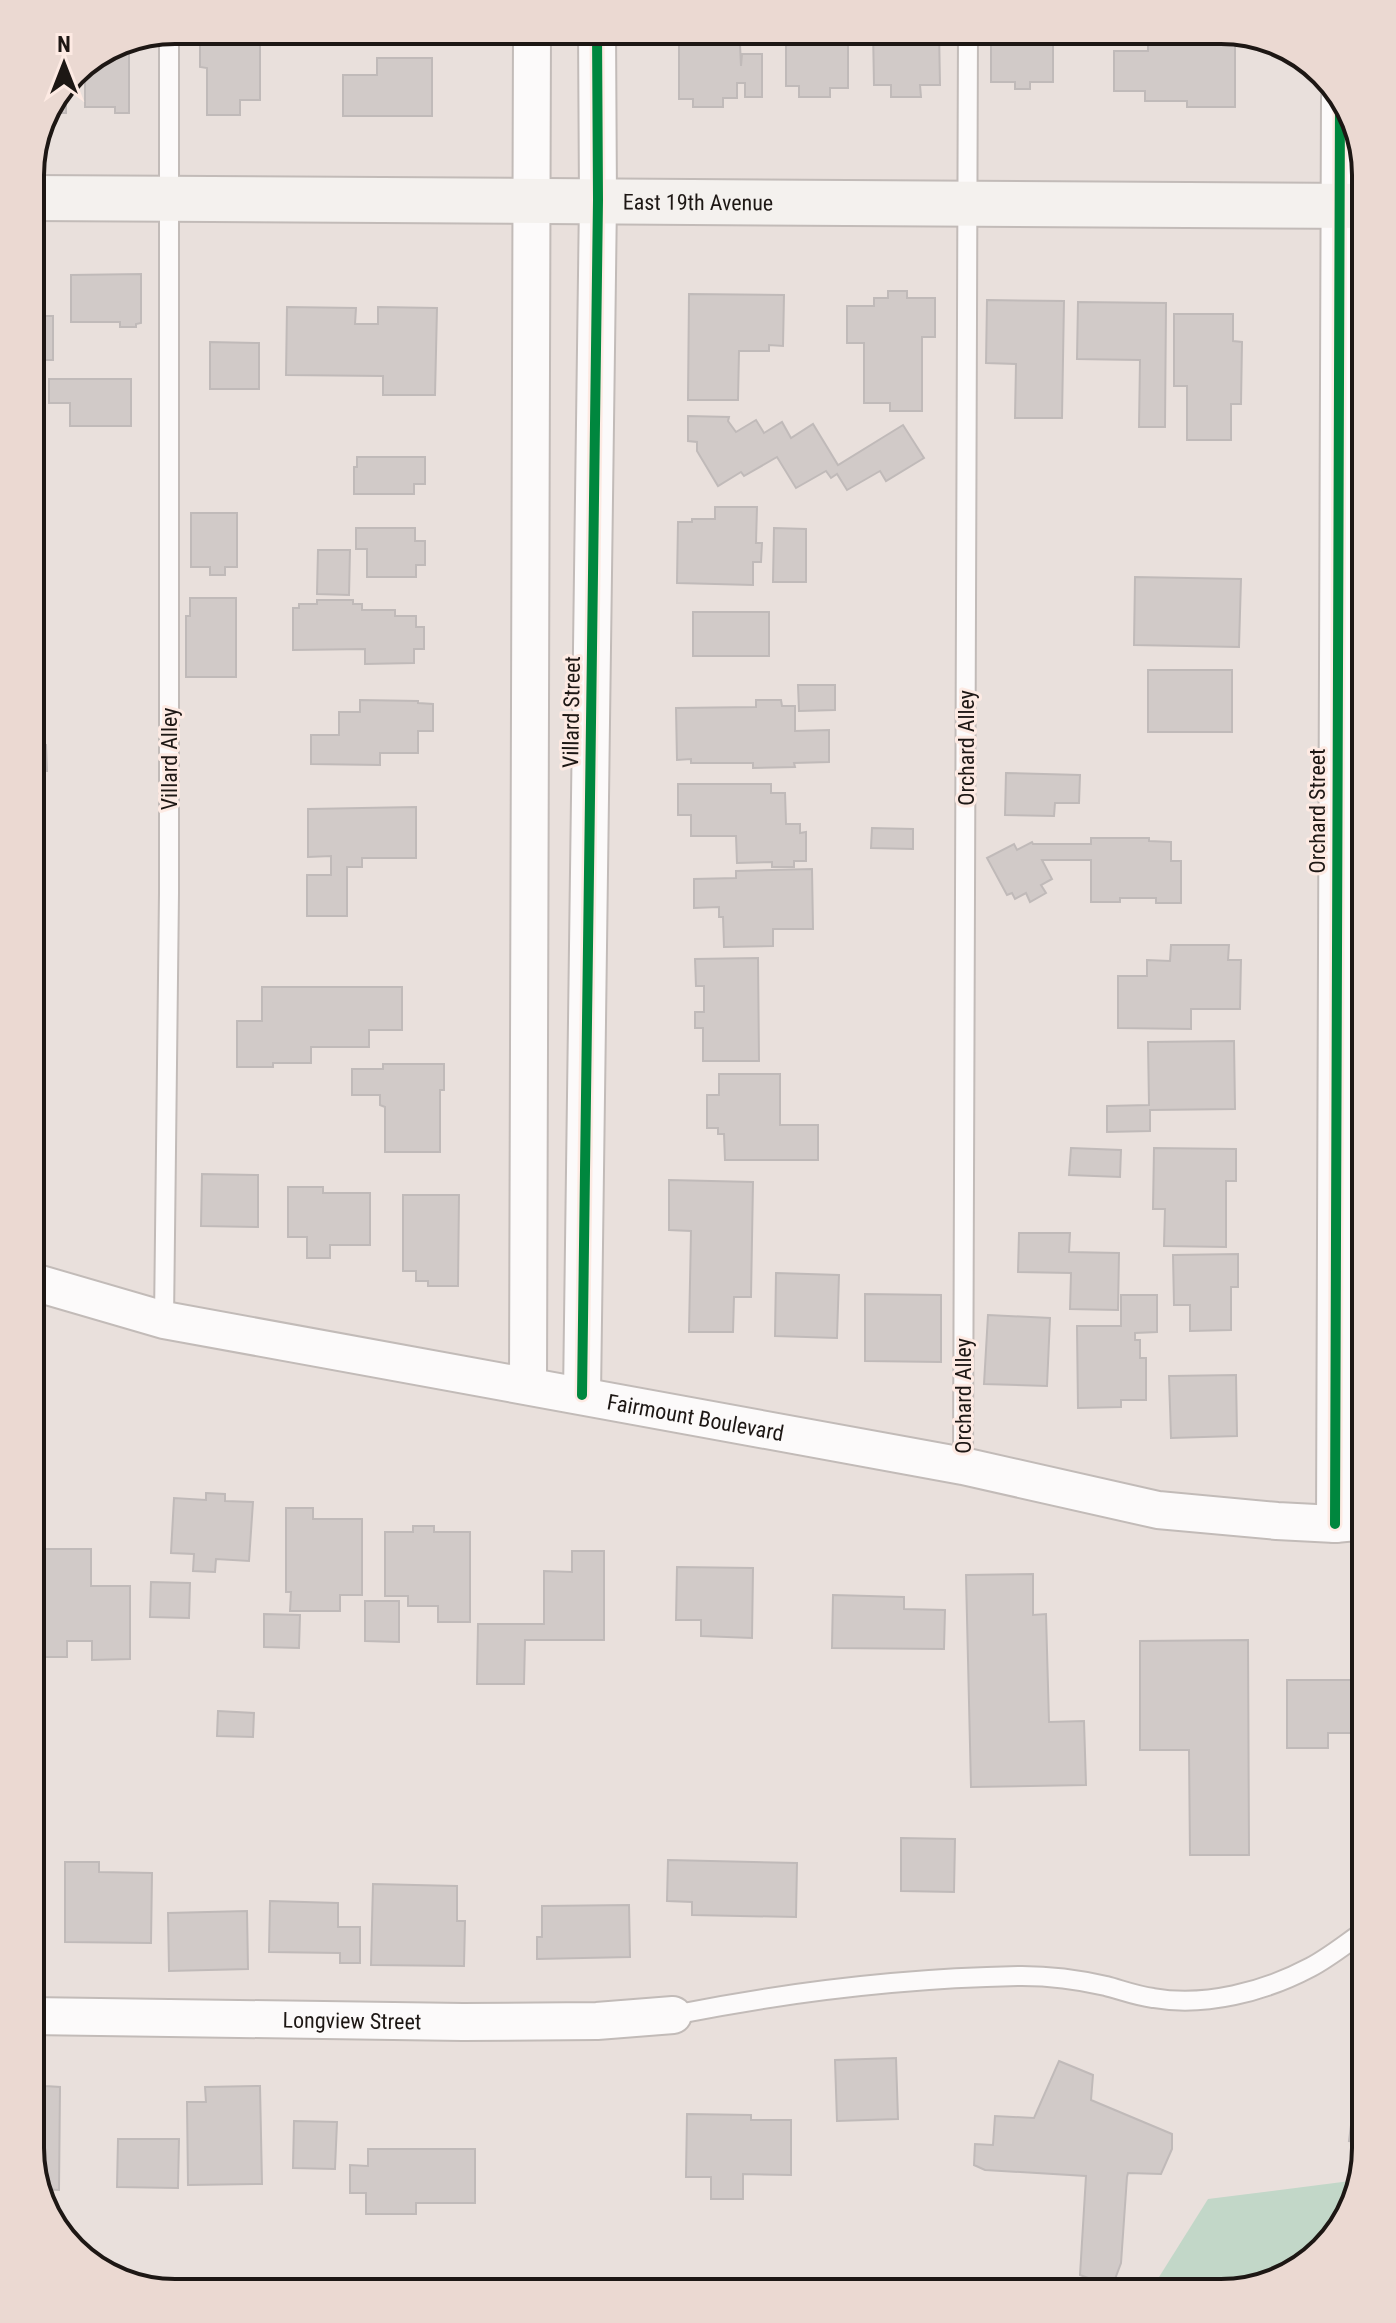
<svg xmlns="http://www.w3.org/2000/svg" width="1396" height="2323" viewBox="0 0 1396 2323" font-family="'Roboto Condensed',sans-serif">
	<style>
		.green { fill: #c2d7c8 }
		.building { fill: #d1cac8; stroke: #c0bab9; stroke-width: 2 }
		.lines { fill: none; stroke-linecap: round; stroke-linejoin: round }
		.lane-casing { stroke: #c2bbb8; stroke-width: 22 }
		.street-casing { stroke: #c2bbb8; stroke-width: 40 }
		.secondary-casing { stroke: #c2bbb8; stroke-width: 48 }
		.lane { stroke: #fcfafa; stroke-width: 18 }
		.street { stroke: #fcfafa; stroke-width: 36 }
		.secondary { stroke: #f4f1ee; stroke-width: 44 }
		.cycleway-casing { stroke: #fdeae3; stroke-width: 15 }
		.cycleway { stroke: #00873e; stroke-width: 10 }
		.labels { text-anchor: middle; stroke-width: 6; stroke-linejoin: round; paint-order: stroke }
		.street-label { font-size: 22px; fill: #1d1714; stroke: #fdeae3 }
		.rim { fill: none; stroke: #1d1714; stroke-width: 4 }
	</style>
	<rect width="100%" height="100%" fill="#e9e0dc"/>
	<path class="green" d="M1358,2180L1346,2221L1286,2278L1221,2293H1149L1208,2199Z"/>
	<g class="building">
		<path d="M200,30H248V42H260V100H240V115H207V68L200,67Z"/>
		<path d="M338,30V37H298V31H280Z"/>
		<rect x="722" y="30" width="37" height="7"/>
		<path d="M786,30H848V88H830V97H799V86H786Z"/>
		<path d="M873,30H939L940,85H920L921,97H891V85H874Z"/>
		<path d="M991,30H1005V37H1053V82H1030V89H1015V82H991Z"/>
		<path d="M679,44H740L741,66L742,54H762V97H745V83H737V98H723V107H693V99H679Z"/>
		<path d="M1148,45H1235V107H1187V101H1145V91H1114V51H1148Z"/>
		<path d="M105,51H129V113H115V107H85V64Z"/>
		<path d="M377,58H432V116H343V75H377Z"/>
		<path d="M66,88V113H54Z"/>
		<path d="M141,274V323L136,324V327H120V322H71V275Z"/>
		<path d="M888,291H907V298H935V337H922V411H890V403H864V343H847V306H874V298H888Z"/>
		<path d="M689,294L784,295L783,346L769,345V351H739L738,400H688Z"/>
		<path d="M987,300L1064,301L1062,418H1015L1016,364L986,363Z"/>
		<path d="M1078,302L1166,303L1165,427H1139L1140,360L1077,359Z"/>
		<path d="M287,307L356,308L355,324H378V307L437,308L435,395H383V376L286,375Z"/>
		<path d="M1174,314H1233V341L1242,342L1241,404H1231V440H1187V386H1174Z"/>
		<rect x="30" y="316" width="23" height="44"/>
		<path d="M210,342L259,343V389H210Z"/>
		<path d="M49,379H131V426H70V403H49Z"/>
		<path d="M688,416L729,417L728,421L736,432L756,420L764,433L782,422L791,438L813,424L838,465L903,425L924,458L886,481L880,471L847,490L837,474L831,478L826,471L796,488L777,457L744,476L741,472L718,486L697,451V442L688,441Z"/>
		<path d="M357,457H425V484H414V494H354V467H357Z"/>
		<path d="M715,507H757L756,543H762L761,562H753V585L677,583L678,522H692V519H715Z"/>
		<path d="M191,513H237V567H225V575H210V567H191Z"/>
		<path d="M356,528H415V541H425V565H416V577H367V549H356Z"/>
		<path d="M774,528L806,529V582H773Z"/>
		<path d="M318,550H350L349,595L317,594Z"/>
		<path d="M1135,577L1241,579L1239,647L1134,645Z"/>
		<path d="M190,598H236V677H186V616H190Z"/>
		<path d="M317,600H353V604H362V610H395V616H416V627H424V649H414V663L365,664V649L293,650V608H299V604H317Z"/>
		<rect x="693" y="612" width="76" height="44"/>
		<rect x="1148" y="670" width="84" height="62"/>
		<path d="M798,685H835V710L799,711Z"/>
		<path d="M360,700L418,701V703L433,704V731H418V753H380V765L311,764V735H339V712H360Z"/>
		<path d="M756,700H781L782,706H795V731L829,730V762L794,763L795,767L753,768V763H691V759L677,760L676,708L756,707Z"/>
		<path d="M30,734H40V745H46L47,771H42V780H30Z"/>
		<path d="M1006,773L1080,775L1079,803H1055L1054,816L1005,815Z"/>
		<path d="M678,784H771V793H785L786,824H800V833L806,832V861H794V867H772V862L737,863L736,836H691V815H678Z"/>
		<path d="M416,807V858H362V867H347V916H307V875H331V856L308,857V809Z"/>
		<path d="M872,828L913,829V849L871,848Z"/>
		<path d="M1091,838H1149V841L1171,842V861H1181V903H1156V898H1120V902H1091V860H1042L1052,879L1041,885L1046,893L1030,902L1026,893L1015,899L1012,893L1007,895L987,858L1014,844L1017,850L1032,842L1033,844H1091Z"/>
		<path d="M812,869L813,929H773V946L724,947L723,917H719V907L694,908V879L736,878V871Z"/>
		<path d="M1171,945H1229L1228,960H1241L1240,1009H1191V1029L1118,1028V976H1147V960L1170,961Z"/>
		<path d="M758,958L759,1061H703V1028H695V1012H704V986H696L695,959Z"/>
		<path d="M262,987H402V1030H369V1047H311V1063H273V1067H237V1021H262Z"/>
		<path d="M1234,1041L1235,1109L1150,1110V1131L1107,1132V1106L1149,1105L1148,1042Z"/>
		<path d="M383,1064H444V1090H440V1152H385V1107L380,1105V1095H352V1069H383Z"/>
		<path d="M719,1074H780V1125H818V1160H725L724,1134H718V1128H707V1095H719Z"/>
		<path d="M1071,1148L1121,1150L1120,1177L1069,1175Z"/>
		<path d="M1154,1148L1236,1149V1181H1226V1247L1164,1246L1165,1209H1153Z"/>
		<path d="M202,1174L258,1175V1227L201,1226Z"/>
		<path d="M669,1180L753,1182L751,1297H734L733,1332H689L691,1231L669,1230Z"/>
		<path d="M288,1187H323V1193H370V1245H330V1258H307V1237H288Z"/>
		<path d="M403,1195H459L458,1286H428V1281H416V1271H403Z"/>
		<path d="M1019,1233H1070L1069,1252L1119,1253L1118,1310L1070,1309L1071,1273L1018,1272Z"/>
		<path d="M1238,1254V1287H1231V1330L1190,1331V1305H1174L1173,1255Z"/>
		<path d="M776,1273L839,1275L837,1338L775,1336Z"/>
		<path d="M865,1294L941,1295V1362L865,1361Z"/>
		<path d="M1121,1295H1157V1332L1135,1333V1340H1140V1358H1146V1400H1121V1407L1078,1408L1077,1326H1121Z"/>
		<path d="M988,1315L1050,1318L1047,1386L984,1384Z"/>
		<path d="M1236,1375L1237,1436L1171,1438L1169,1376Z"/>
		<path d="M206,1493L225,1494V1501L253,1502L249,1561L216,1559L215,1572L193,1571L194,1554L171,1553L174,1498L206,1500Z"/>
		<path d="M286,1508H313V1519H362V1595H340V1611H290L291,1592H286Z"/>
		<path d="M413,1526H434V1532H470V1622H438V1606H408V1596H385V1532H413Z"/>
		<path d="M34,1549H91V1586H130V1659L92,1660V1641H67V1657H30V1576H34Z"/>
		<path d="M572,1551H604V1640H525L524,1684H477L478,1624H544V1571L572,1572Z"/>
		<path d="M677,1567L753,1568L752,1638L701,1636V1620H676Z"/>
		<path d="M1033,1574V1615L1046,1614L1049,1722L1084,1721L1086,1785L971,1787L966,1575Z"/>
		<path d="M151,1582L190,1583L189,1618L150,1617Z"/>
		<path d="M833,1595L904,1597V1609L945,1610L944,1649L832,1648Z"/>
		<path d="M365,1601H399V1642L365,1641Z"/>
		<path d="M264,1614L300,1615L299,1648L264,1647Z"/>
		<path d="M1248,1640L1249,1855H1190L1189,1750H1140V1641Z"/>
		<path d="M1287,1680H1366V1733H1328V1748H1287Z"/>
		<path d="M218,1711L254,1713L253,1737L217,1736Z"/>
		<path d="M901,1838L955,1839L954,1892L901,1891Z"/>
		<path d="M668,1860L797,1863L796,1917L692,1915V1902L667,1901Z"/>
		<path d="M65,1862H99V1872L152,1873L151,1943L65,1942Z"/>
		<path d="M373,1884L457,1886V1921H465L464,1966L371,1965Z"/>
		<path d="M270,1901L338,1903V1927H360V1963H340V1953L269,1952Z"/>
		<path d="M629,1905L630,1957L537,1959V1937H542V1906Z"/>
		<path d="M247,1911L248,1969L169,1971L168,1913Z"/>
		<path d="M896,2058L898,2119L837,2121L835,2060Z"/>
		<path d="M1059,2061L1093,2075L1091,2100L1172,2134V2149L1161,2174L1128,2173L1127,2177L1121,2263L1115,2279L1088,2278L1080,2275L1086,2176L985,2170L974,2165L975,2144L993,2145L995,2116L1034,2118Z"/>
		<path d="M1358,2069L1366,2070V2143L1349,2141Z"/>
		<path d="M30,2073H45V2086L60,2087L59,2190L40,2189L30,2148Z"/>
		<path d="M260,2086L262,2184L188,2185L187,2102H206L205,2087Z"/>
		<path d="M687,2114L751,2115V2120H791V2175L743,2174V2199H711V2177H686Z"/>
		<path d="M294,2121L337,2122L335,2169L293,2168Z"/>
		<path d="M118,2139H179L178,2188L117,2187Z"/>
		<path d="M368,2149H475V2203H416V2214H366V2193H350V2165L368,2166Z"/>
	</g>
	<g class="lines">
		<g class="lane-casing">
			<g id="lane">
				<path d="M164,1320L169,893V31"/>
				<path d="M963,1466L968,30"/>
				<path d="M673,2015C788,1992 904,1978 1022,1976C1048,1976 1080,1980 1106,1986C1121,1990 1137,1996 1153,1998C1205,2007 1264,1992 1311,1967C1330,1957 1348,1942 1366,1930"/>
			</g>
		</g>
		<g class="street-casing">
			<g id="street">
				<path id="s1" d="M30,1281L164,1320L963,1466L1158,1510L1277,1521L1335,1524L1366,1521"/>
				<path d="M528,1385L532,30"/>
				<path d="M582,1395L598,200L597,30"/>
				<path d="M1335,1524L1340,98"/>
				<path id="s2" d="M30,2016L463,2022L597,2021L673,2015"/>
			</g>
		</g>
		<g class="secondary-casing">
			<g id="secondary">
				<path id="s3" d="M30,198L1366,206"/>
			</g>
		</g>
		<use href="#lane" class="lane"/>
		<use href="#street" class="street"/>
		<use href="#secondary" class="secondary"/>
		<g class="cycleway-casing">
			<g id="cycleway">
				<path d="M582,1395L598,200L597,30"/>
				<path d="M1335,1524L1340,98"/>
			</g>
		</g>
		<use href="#cycleway" class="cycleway"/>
	</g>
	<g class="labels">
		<g class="street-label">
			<text dy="8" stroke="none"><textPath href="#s3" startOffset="668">East 19th Avenue</textPath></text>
			<text transform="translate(571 712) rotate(-89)" y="8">Villard Street</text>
			<text transform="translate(966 748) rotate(-90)" y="8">Orchard Alley</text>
			<text transform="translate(169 759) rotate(-90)" y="8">Villard Alley</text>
			<text transform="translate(1317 811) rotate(-90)" y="8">Orchard Street</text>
			<text transform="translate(963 1396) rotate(-90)" y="8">Orchard Alley</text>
			<text dy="8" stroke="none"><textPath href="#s1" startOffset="680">Fairmount Boulevard</textPath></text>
			<text dy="8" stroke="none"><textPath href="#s2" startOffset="322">Longview Street</textPath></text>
		</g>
	</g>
	<path d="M0 0H1396V2323H0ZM175 44H1221A131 131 0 0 1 1352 175V2148A131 131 0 0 1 1221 2279H175A131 131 0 0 1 44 2148V175A131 131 0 0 1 175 44Z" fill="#ebd9d2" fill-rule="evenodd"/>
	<path class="rim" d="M175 44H1221A131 131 0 0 1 1352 175V2148A131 131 0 0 1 1221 2279H175A131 131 0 0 1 44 2148V175A131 131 0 0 1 175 44Z"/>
	<g transform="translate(64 64)" stroke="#fdeae3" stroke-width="6" paint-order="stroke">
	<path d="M0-6L14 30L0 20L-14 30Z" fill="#1d1714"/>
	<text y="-12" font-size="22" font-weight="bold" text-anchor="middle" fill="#1d1714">N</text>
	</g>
</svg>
